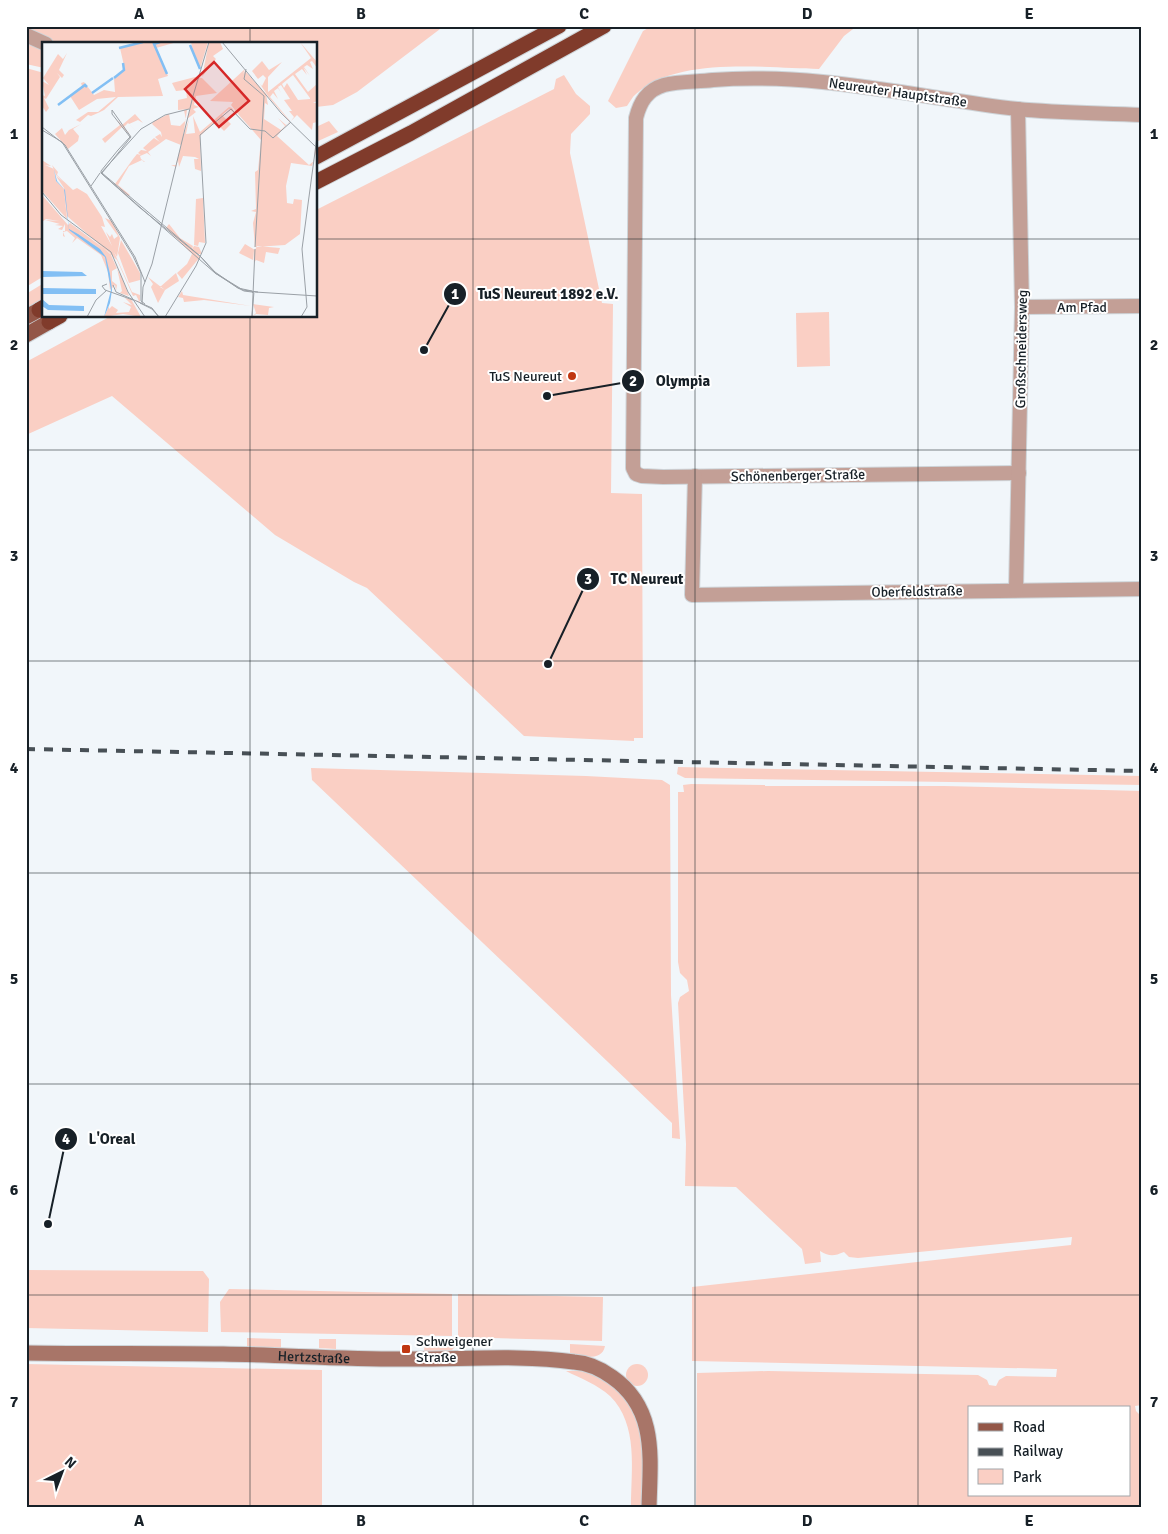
<svg xmlns="http://www.w3.org/2000/svg" width="1168" height="1534" viewBox="0 0 1168 1534" font-family="Signika,sans-serif">
	<style>
		.green { fill: #facfc4; fill-rule: evenodd }
		.lines { fill: none; stroke-linecap: round; stroke-linejoin: round }
		.street-casing { stroke: #ced4d8; stroke-width: 16 }
		.secondary-casing { stroke: #ced4d8; stroke-width: 17 }
		.primary-casing { stroke: #ced4d8; stroke-width: 17 }
		.highway-casing { stroke: #ced4d8; stroke-width: 17 }
		.street { stroke: #c39f96; stroke-width: 14 }
		.secondary { stroke: #a87568; stroke-width: 15 }
		.primary { stroke: #935647; stroke-width: 15 }
		.highway { stroke: #803b2b; stroke-width: 15 }
		.rail { stroke: #485056; stroke-width: 4; stroke-dasharray: 9 9; stroke-linecap: butt }
		.grid { fill: none; stroke: #172027; stroke-width: 1; stroke-opacity: 0.55 }
		.poi-dot { fill: #c03711; stroke: #fff; stroke-width: 2 }
		.labels { text-anchor: middle; stroke-width: 4; stroke-linejoin: round; paint-order: stroke }
		.street-label { font-size: 14px; fill: #172027; stroke: #fff }
		.poi-label { font-size: 14px; fill: #172027; stroke: #fff; text-anchor: end }
		.inset-river { fill: none; stroke: #82bff4; stroke-width: 2.5 }
		.inset-road { fill: none; stroke: #9aa0a6; stroke-width: 1 }
		.view { fill: #d62828; fill-opacity: 0.15; stroke: #d62828; stroke-width: 2.5 }
		.inset-edge { fill: none; stroke: #172027; stroke-width: 2.5 }
		.leader { fill: none; stroke: #172027; stroke-width: 2 }
		.callout-dot { fill: #172027; stroke: #fff; stroke-width: 2 }
		.mark-label { font-size: 15px; text-anchor: middle; font-weight: bold; fill: #fff }
		.callout-label { font-size: 15px; text-anchor: middle; font-weight: bold; fill: #172027; stroke: #fff; stroke-width: 4; stroke-linejoin: round; paint-order: stroke }
		.neatline { fill: none; stroke: #172027; stroke-width: 2 }
		.grid-label { font-size: 16px; text-anchor: middle; font-weight: bold; fill: #172027 }
	</style>
	<rect width="100%" height="100%" fill="#f1f6fa"/>
	<g class="green">
		<path d="M26,26H444L357,92L333,105L316,107V44H44V68L26,64Z"/>
		<path d="M652,26H857L844,36L819,69C766,68 677,56 636,94C632,97 630,102 627,106L616,108L608,101L643,31Z"/>
		<path d="M26,68L44,73V276L26,287Z"/>
		<path d="M564,75L576,94L590,106V114L571,134L570,153L602,303L613,304L611,493L642,494L643,738H634V741L524,736L367,588L354,582L275,535L112,396L26,435V362L111,316H316V210L554,89L556,79Z"/>
		<path d="M329,121L338,132L316,142V127Z"/>
		<path d="M44,283V299L26,309V294Z"/>
		<path d="M829,312L830,366L797,367L796,313Z"/>
		<path d="M678,767L1142,776V785L685,778L677,774Z"/>
		<path d="M311,768L586,776L662,780L670,785L671,995L680,1139L672,1138V1123L312,780Z"/>
		<path d="M691,784L765,785V786H944L1142,791V1405L1135,1406L1136,1411L1142,1417V1508H696L697,1373L768,1371L978,1375L987,1380L989,1385L996,1386L999,1380L1006,1376L1056,1377L1057,1369L692,1361V1287L1071,1245L1072,1237L858,1258L849,1257L844,1252C834,1256 830,1257 820,1251L821,1262L805,1264L802,1249L736,1187L685,1186L686,1144L678,1003L680,997L689,991L687,980L680,973L678,962V792H684L683,785ZM969,1408H1129V1495H969Z"/>
		<path d="M26,1270L203,1271L209,1279L208,1332L26,1328Z"/>
		<path d="M229,1289L452,1294V1336L221,1332L220,1302Z"/>
		<path d="M458,1294L603,1297L602,1341L458,1337Z"/>
		<path d="M247,1338L281,1339V1348H247Z"/>
		<path d="M319,1339H336V1349L319,1348Z"/>
		<path d="M425,1341L455,1343V1347L450,1352L424,1351Z"/>
		<path d="M570,1344L605,1346C602,1362 582,1356 570,1355Z"/>
		<circle cx="637" cy="1375" r="11"/>
		<path d="M26,1364L322,1370V1508H26Z"/>
		<path d="M566,1371H585L601,1378L625,1396L642,1431L644,1508H631C631,1470 639,1425 610,1396C598,1385 580,1378 566,1371Z"/>
	</g>
	<g class="lines">
		<g class="street-casing">
			<g id="street">
				<path d="M26,35L46,44"/>
				<path d="M1022,307L1142,306"/>
				<path d="M1019,473L663,477L642,476L636,474L633,468L636,118C640,102 647,90 664,85C679,81 697,82 713,80C815,72 916,97 1017,109C1058,113 1100,113 1142,115"/>
				<path d="M695,476L692,595L1142,589"/>
				<path d="M1016,590L1022,307L1018,109"/>
			</g>
		</g>
		<g class="secondary-casing">
			<g id="secondary">
				<path id="s1" d="M26,1353C92,1354 157,1353 223,1354C282,1355 341,1359 400,1359C456,1360 519,1354 574,1362C588,1363 601,1369 612,1377C658,1409 650,1459 649,1508"/>
			</g>
		</g>
		<g class="primary-casing">
			<g id="primary">
				<path d="M26,317L39,310"/>
				<path d="M26,335L49,322"/>
			</g>
		</g>
		<g class="highway-casing">
			<g id="highway">
				<path d="M316,157L559,26"/>
				<path d="M316,182L411,133L604,26"/>
				<path d="M39,310L44,307"/>
				<path d="M49,322L60,316"/>
			</g>
		</g>
		<use href="#street" class="street"/>
		<use href="#secondary" class="secondary"/>
		<use href="#primary" class="primary"/>
		<use href="#highway" class="highway"/>
		<path class="rail" d="M26,749L1142,771"/>
	</g>
	<path class="grid" d="M250,26V44M473,26V1508M695,26V1508M918,26V1508M26,239H44M316,239H1142M250,316V1508M26,450H1142M26,661H1142M26,873H1142M26,1084H1142M26,1295H1142"/>
	<g class="poi-dot">
		<circle cx="572" cy="376" r="5"/>
		<rect x="401" y="1344" width="10" height="10" rx="2.5"/>
	</g>
	<g class="labels">
		<g class="street-label">
			<text transform="translate(898 92) rotate(8)" y="5">Neureuter Hauptstraße</text>
			<text x="1082" y="312">Am Pfad</text>
			<text transform="translate(1021 349) rotate(-89)" y="5">Großschneidersweg</text>
			<text transform="translate(798 475) rotate(-1)" y="5">Schönenberger Straße</text>
			<text transform="translate(917 591) rotate(-1)" y="5">Oberfeldstraße</text>
			<text dy="5" stroke="none"><textPath href="#s1" startOffset="288">Hertzstraße</textPath></text>
		</g>
		<g class="poi-label">
			<text x="562" y="381">TuS Neureut</text>
			<text x="416" y="1346" text-anchor="start">Schweigener<tspan x="416" dy="16">Straße</tspan></text>
		</g>
	</g>
	<g transform="translate(42 42)">
		<rect width="275" height="275" fill="#f1f6fa"/>
		<path d="M103,0H135L114,6L126,34L116,37L121,54L76,55L62,68L56,71L49,74L46,73L38,80L34,78L46,70H56L74,55L55,57L37,68L28,54L40,44L39,41L42,40L52,53L62,48L73,50L72,37L83,28L78,6ZM149,0H166L158,27L151,9ZM167,0H178L181,7L171,14L174,17L160,35ZM258,0L275,20V26L270,19L268,20L271,27L265,23L275,37L265,23L262,25L268,34L261,25L265,33L260,27L253,32L266,50L275,42V59L271,61H275V80L271,81L270,88L255,73L249,79L252,75L247,69H250L242,58L248,57L239,43L236,45L239,51L236,46L232,49L236,57L231,51L228,55L248,79L235,94L267,123L272,119L273,105L275,107L270,124L249,121L244,144L245,161L251,162L252,157L260,158L258,192L243,203L213,205L211,181L214,170L209,169L214,167L213,130L216,128L219,98L196,72L189,63L191,60L168,59L203,27L201,32L203,29L226,54L218,42L220,44L224,36L221,33L216,37L210,29L220,19L227,28L240,20L226,35V50L269,16ZM251,33L268,56V57L256,58L245,41L242,46L240,42ZM224,52L248,80L244,83L236,76L243,84L239,88L222,77L223,61L226,63ZM25,11L17,28L22,33L20,36L15,31L18,35L4,57L2,56L7,66L4,70L0,64V53L3,54L0,39L7,43L1,36L16,12L21,17ZM153,35L160,36L175,51L154,54L152,63L157,65L151,67L154,70L145,77L148,67L136,68V58L145,56L144,48L134,49L130,41ZM187,65L190,66L193,71L187,67L180,73L189,82L182,89L174,81L179,75L158,94L159,129L153,127L152,117H157L153,115L141,114L137,125L136,118L134,125L129,123H134L139,103L124,97L106,110L109,114L105,111L98,114L99,117L103,120H102L100,118L87,124L76,143L88,153L86,154L76,146L79,147L73,142L91,117L95,112L99,113L96,111L99,108L105,109L101,106L112,96L118,100L113,95L118,92L120,95L119,90L110,82L112,79L127,72L129,83L138,84L144,78L142,68H145L141,95L147,77L144,92L153,91L151,74L158,90ZM93,72L101,81L96,78L87,82L94,89L103,83L94,89L86,81L82,85L89,94L80,85L63,101L60,97L78,83L75,78L80,83ZM39,82L31,87L37,94L36,99L26,107L13,92L20,86L23,93L27,88ZM0,118L9,124L3,123L12,127L14,139L22,147L25,177L0,149ZM10,123L16,130L15,133L31,148L35,146L45,152L60,175L63,185L59,184L70,204L64,190L68,195L70,192L72,197L76,194L63,176L70,179L78,196L75,215L72,210L90,250L98,253V259L97,260L92,258L97,259L94,253L91,254L75,218L25,174L22,146L14,134L22,140L14,133ZM0,153L26,183L28,181L68,211L79,235L77,228L87,254L78,251L80,249L75,226L70,229V239L75,243L74,249L73,243L68,248L66,230L59,213L35,196L30,201L33,196L25,189L21,190L23,195L21,194V189H23V182L20,188L16,187L21,184L13,183L18,182L3,178L17,179L4,177L0,180ZM161,156L163,201L157,200L156,204L152,203L154,157ZM127,182L138,196L151,204L150,207L152,204L157,205L160,212H154L158,215L140,237L135,231L145,222L150,212L124,186ZM79,198L98,231V238L87,241L76,211ZM203,202L213,208L215,204L238,206L236,212L224,210L222,221L214,218L212,221L211,208V218L197,211ZM134,231L137,239L123,248L118,245ZM106,235L123,248L116,261L109,245L111,242ZM140,249L141,253L209,264L162,258L142,260L141,256L136,255ZM83,256L89,257L99,275L81,272L62,275L67,264V267L70,264L76,268L74,271L87,270L89,265L81,260L90,263ZM211,262L232,265L227,266L226,273L214,272L210,275L214,271Z" fill="#facfc4" fill-rule="evenodd"/>
		<path d="M0,120L12,127L15,139L23,148L27,187L36,192L58,207L64,215L68,232L70,248L68,261L62,275L69,248L63,215L27,188L22,147L14,139L12,127ZM0,229L40,230L45,234L0,235ZM0,246L54,247V252H0ZM0,257L7,263L42,264V269L6,268L0,264Z" fill="#82bff4"/>
		<path class="inset-river" d="M118,0L112,2L125,32M148,3L158,27M77,6L101,0M72,36L82,28L81,21M50,51L71,36M16,63L43,43L45,45"/>
		<path class="inset-road" d="M180,0L239,71L275,106M204,27L202,37L222,54L213,205M151,54L167,0M0,85L23,103L93,215L103,240M0,88L20,100L91,214L99,231V259L103,262M59,131L173,231L201,248L216,250M59,131L99,87L123,73L147,67M49,144L58,131M0,150L19,173L69,210L86,250L103,275M65,242L60,244L63,248L91,258M71,243L74,250L110,266L117,275M213,250L275,254M211,251L210,250L202,249L196,246L173,230L159,215L97,165L59,131V129L63,124L76,108L88,95L70,72V68L89,95L60,131L158,214L173,231L196,246L210,249L211,251M98,261L110,267L117,275M100,262L101,245L110,222L151,54M45,275L54,258L65,248M123,275L154,224L164,201L158,93L189,67L208,87L223,89L231,96L249,80M210,275L212,249M210,275L213,207M259,275L265,265L260,207L275,95"/>
		<path class="view" d="M172,20L207,59L177,85L143,47Z"/>
		<rect width="275" height="275" class="inset-edge"/>
	</g>
	<path class="leader" d="M424 350L455 294M547 396L633 381M548 664L588 579M48 1224L66 1139"/>
	<g class="callout-dot">
		<circle cx="424" cy="350" r="5"/>
		<circle cx="547" cy="396" r="5"/>
		<circle cx="548" cy="664" r="5"/>
		<circle cx="48" cy="1224" r="5"/>
		<circle cx="455" cy="294" r="12"/>
		<circle cx="633" cy="381" r="12"/>
		<circle cx="588" cy="579" r="12"/>
		<circle cx="66" cy="1139" r="12"/>
	</g>
	<g class="mark-label">
		<text x="455" y="299">1</text>
		<text x="633" y="386">2</text>
		<text x="588" y="584">3</text>
		<text x="66" y="1144">4</text>
	</g>
	<g class="callout-label">
		<text x="548" y="299">TuS Neureut 1892 e.V.</text>
		<text x="683" y="386">Olympia</text>
		<text x="647" y="584">TC Neureut</text>
		<text x="112" y="1144">L'Oreal</text>
	</g>
	<rect width="1168" height="1534" fill="none" stroke="#ffffff" stroke-width="55"/>
	<rect x="968" y="1406" width="162" height="90" fill="#ffffff" stroke="#a2a6a9"/>
	<rect x="978" y="1423" width="25" height="8" fill="#935647" stroke="#a2a6a9"/>
	<text x="1013" y="1432" font-size="15" fill="#172027">Road</text>
	<rect x="978" y="1448" width="25" height="8" fill="#485056" stroke="#a2a6a9"/>
	<text x="1013" y="1456" font-size="15" fill="#172027">Railway</text>
	<rect x="978" y="1469" width="25" height="15" fill="#facfc4" stroke="#a2a6a9"/>
	<text x="1013" y="1482" font-size="15" fill="#172027">Park</text>
	<g transform="translate(62 1472) rotate(42)" stroke="#ffffff" stroke-width="4" paint-order="stroke">
	<path d="M0-4L9 19L0 12L-9 19Z" fill="#172027"/>
	<text y="-8" font-size="14" font-weight="bold" text-anchor="middle" fill="#172027">N</text>
	</g>
	<rect x="28" y="28" width="1112" height="1478" class="neatline"/>
	<g class="grid-label">
		<text x="139" y="19">A</text>
		<text x="361" y="19">B</text>
		<text x="584" y="19">C</text>
		<text x="807" y="19">D</text>
		<text x="1029" y="19">E</text>
		<text x="14" y="139">1</text>
		<text x="1154" y="139">1</text>
		<text x="14" y="350">2</text>
		<text x="1154" y="350">2</text>
		<text x="14" y="561">3</text>
		<text x="1154" y="561">3</text>
		<text x="14" y="773">4</text>
		<text x="1154" y="773">4</text>
		<text x="14" y="984">5</text>
		<text x="1154" y="984">5</text>
		<text x="14" y="1195">6</text>
		<text x="1154" y="1195">6</text>
		<text x="14" y="1407">7</text>
		<text x="1154" y="1407">7</text>
		<text x="139" y="1526">A</text>
		<text x="361" y="1526">B</text>
		<text x="584" y="1526">C</text>
		<text x="807" y="1526">D</text>
		<text x="1029" y="1526">E</text>
	</g>
</svg>
